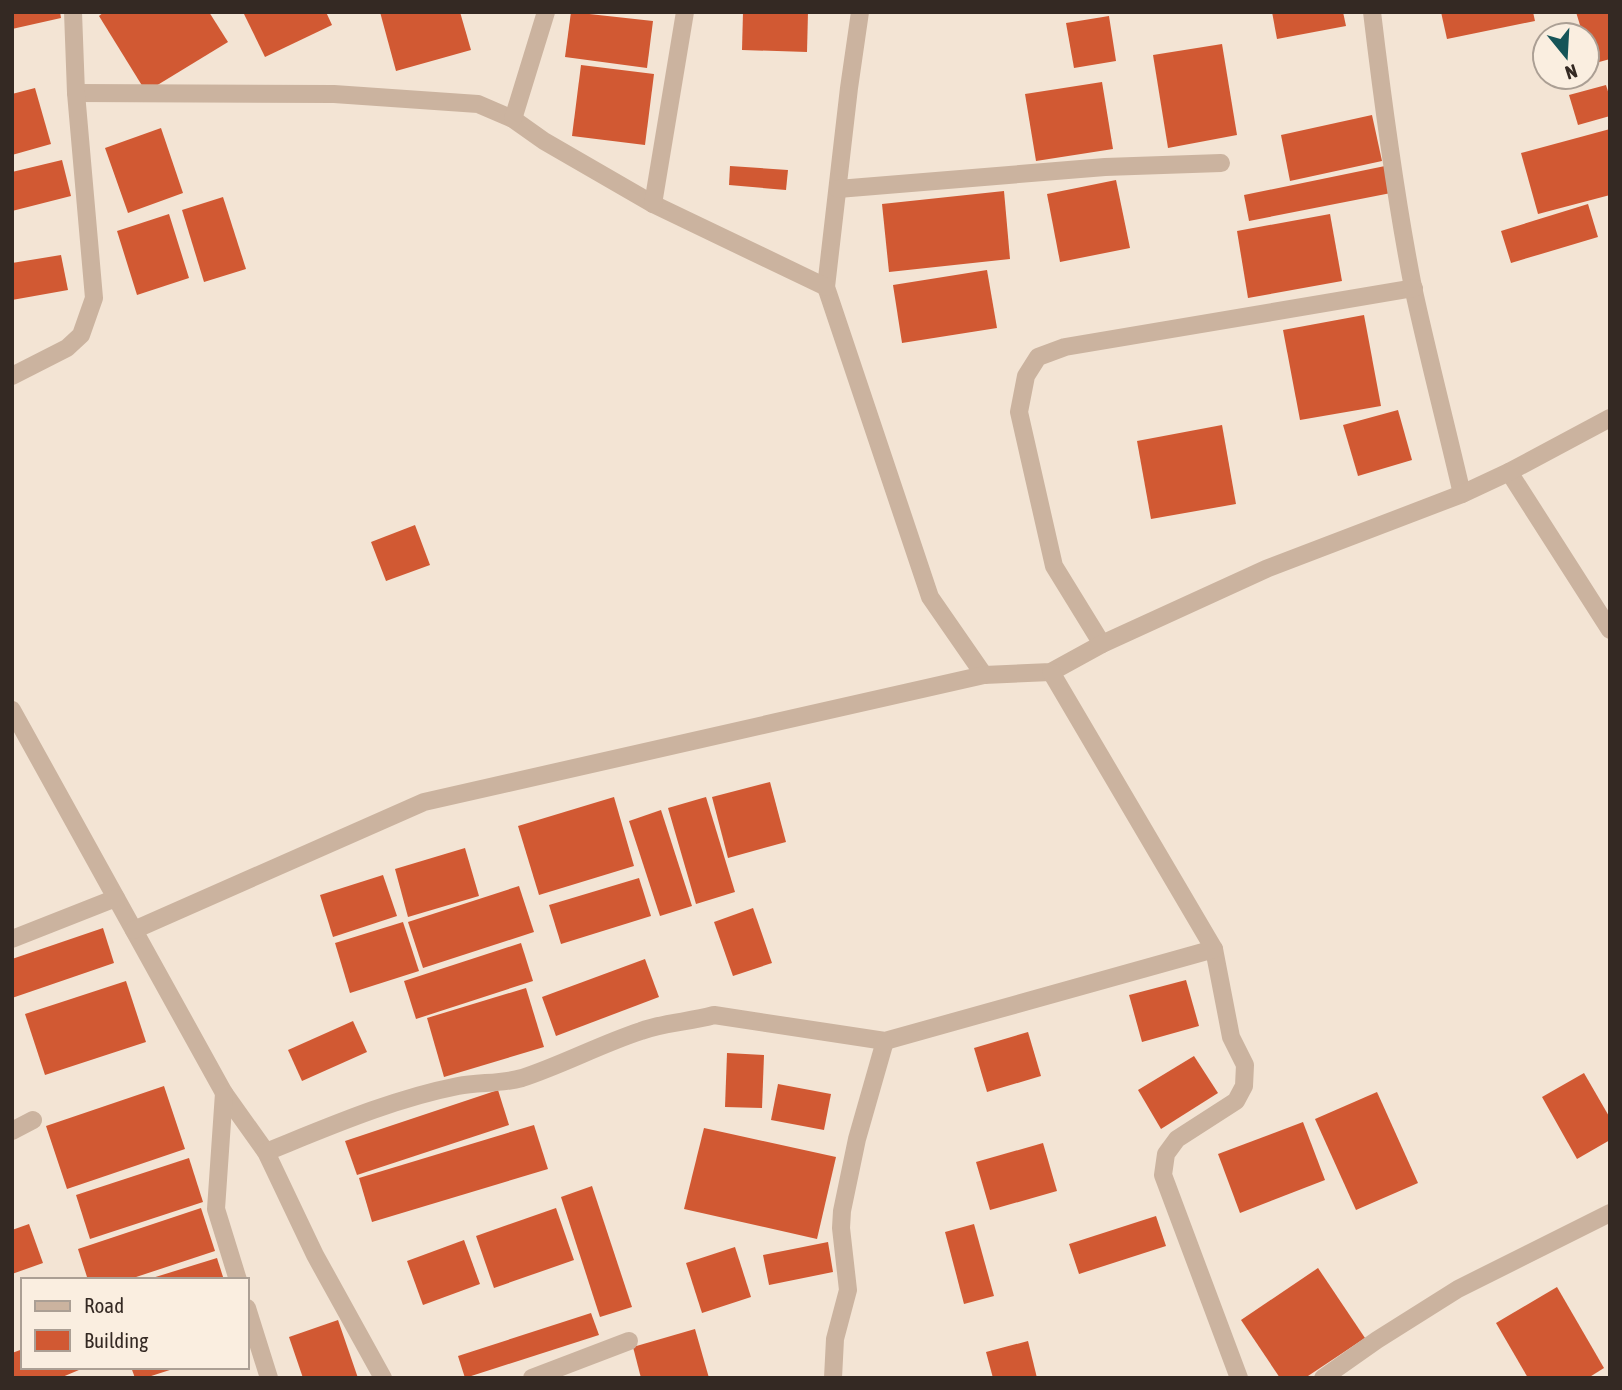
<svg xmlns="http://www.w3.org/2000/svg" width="1622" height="1390" viewBox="0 0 1622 1390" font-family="'Asap Condensed',sans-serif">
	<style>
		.building { fill: #d15933 }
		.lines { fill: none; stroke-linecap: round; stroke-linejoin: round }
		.minor { stroke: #cbb39f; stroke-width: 18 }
	</style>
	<rect width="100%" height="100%" fill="#f3e4d4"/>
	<g class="building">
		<path d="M12,12H60L61,18L12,29Z"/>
		<path d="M104,12H209L228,42L146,92L99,16Z"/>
		<path d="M243,12H326L332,25L265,57Z"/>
		<path d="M380,12H460L471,50L396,71Z"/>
		<path d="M571,12L653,21L647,68L565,57Z"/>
		<path d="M743,12H808L807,52L742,50Z"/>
		<path d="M1272,12H1343L1346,26L1277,39Z"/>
		<path d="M1441,12H1533L1535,21L1447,39Z"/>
		<path d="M1576,12H1610V59L1592,64L1587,47V35H1583Z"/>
		<path d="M1109,16L1116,61L1074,68L1066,23Z"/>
		<path d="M1222,44L1237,135L1168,148L1153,55Z"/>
		<path d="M581,65L654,74L645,145L572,136Z"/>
		<path d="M1102,82L1113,149L1036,161L1025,94Z"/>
		<path d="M1606,85L1610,98V116L1578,125L1569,95Z"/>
		<path d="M35,88L51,144L12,155V94Z"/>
		<path d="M1372,115L1382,161L1290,181L1281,135Z"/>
		<path d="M161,128L183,193L128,213L105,148Z"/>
		<path d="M1610,129V195L1538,214L1521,153Z"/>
		<path d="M62,160L71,196L12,211V172Z"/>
		<path d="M730,166L788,170L786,190L729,185Z"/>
		<path d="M1385,166L1391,193L1249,221L1244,195Z"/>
		<path d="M1116,180L1130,248L1060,262L1047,194Z"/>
		<path d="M1004,191L1010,259L889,272L882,204Z"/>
		<path d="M223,197L246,269L204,282L182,210Z"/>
		<path d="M1588,204L1598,237L1511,263L1501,231Z"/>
		<path d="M169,214L189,278L137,295L117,231Z"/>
		<path d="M1330,214L1342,281L1248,298L1237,231Z"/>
		<path d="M61,255L68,290L12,300V263Z"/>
		<path d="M987,270L997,328L902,343L893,285Z"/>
		<path d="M1364,315L1381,406L1300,420L1283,330Z"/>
		<path d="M1398,410L1412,460L1358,476L1343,425Z"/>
		<path d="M1222,425L1236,504L1151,519L1137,441Z"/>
		<path d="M415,525L430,565L386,581L371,542Z"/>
		<path d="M770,782L786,842L728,858L712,797Z"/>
		<path d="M614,797L634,866L539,895L518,826Z"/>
		<path d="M706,797L735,892L696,904L668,808Z"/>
		<path d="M661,810L692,906L660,916L629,821Z"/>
		<path d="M465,848L479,896L408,917L395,869Z"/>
		<path d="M383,875L397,916L333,937L320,895Z"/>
		<path d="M639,878L651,916L561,944L549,905Z"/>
		<path d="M519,886L534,932L423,968L408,922Z"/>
		<path d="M753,908L772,963L733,976L714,922Z"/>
		<path d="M403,922L419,971L350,993L335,943Z"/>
		<path d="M103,928L114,963L12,998V959Z"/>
		<path d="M521,943L533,981L416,1019L404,981Z"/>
		<path d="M645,959L659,997L556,1036L542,997Z"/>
		<path d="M1186,980L1199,1026L1142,1042L1129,995Z"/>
		<path d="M126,981L146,1042L45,1075L25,1014Z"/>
		<path d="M526,988L544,1047L444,1077L427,1018Z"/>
		<path d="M353,1021L367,1052L302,1081L288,1050Z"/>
		<path d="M1028,1032L1041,1076L987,1092L974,1048Z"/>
		<path d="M727,1053L764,1055L762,1108L725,1107Z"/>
		<path d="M1194,1056L1218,1093L1161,1129L1138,1090Z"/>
		<path d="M1584,1073L1610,1118V1140L1577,1159L1542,1097Z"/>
		<path d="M778,1084L831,1094L824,1130L771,1120Z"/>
		<path d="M164,1086L185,1149L67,1189L46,1126Z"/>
		<path d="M498,1090L509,1125L357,1175L345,1141Z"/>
		<path d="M1377,1092L1418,1183L1356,1210L1315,1119Z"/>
		<path d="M1303,1122L1325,1180L1240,1213L1218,1154Z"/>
		<path d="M534,1125L548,1169L372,1222L359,1178Z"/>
		<path d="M704,1128L836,1157L817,1239L684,1209Z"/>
		<path d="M1043,1143L1057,1191L990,1210L976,1162Z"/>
		<path d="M189,1158L203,1202L90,1239L76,1195Z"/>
		<path d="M592,1186L632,1307L600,1317L561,1197Z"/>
		<path d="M201,1208L215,1251L127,1280H88L78,1249Z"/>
		<path d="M556,1208L574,1260L494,1288L476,1236Z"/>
		<path d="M1156,1216L1166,1246L1079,1274L1069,1244Z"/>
		<path d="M29,1224L43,1263L12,1274V1230Z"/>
		<path d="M974,1224L994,1296L964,1304L945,1232Z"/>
		<path d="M464,1240L480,1284L423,1305L407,1261Z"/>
		<path d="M828,1242L833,1272L769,1285L763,1255Z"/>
		<path d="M735,1247L751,1297L702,1313L686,1263Z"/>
		<path d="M217,1258L224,1280H149V1279Z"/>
		<path d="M1318,1268L1365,1338L1305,1378H1280L1241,1320Z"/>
		<path d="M1557,1287L1604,1368L1588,1378H1528L1496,1323Z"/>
		<path d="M591,1313L599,1335L465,1378L458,1356Z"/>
		<path d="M338,1320L358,1378H303L289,1337Z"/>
		<path d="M695,1329L709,1378H641L633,1347Z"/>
		<path d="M1028,1341L1037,1378H993L986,1352Z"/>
		<path d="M23,1349V1367H86L60,1378H12V1353Z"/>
		<path d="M131,1367H175L176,1368L145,1378H135Z"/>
	</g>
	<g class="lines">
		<g class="minor">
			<path d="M860,12L849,88L826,287L930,597L984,675"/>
			<path d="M1372,12C1383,104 1395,196 1413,287C1428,356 1446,425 1462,494"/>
			<path d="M76,93L334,94L478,104L513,119L544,141L653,204L826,287"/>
			<path d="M513,119L546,12"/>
			<path d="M838,189L1105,167L1221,163"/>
			<path d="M653,204L685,12"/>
			<path d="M12,376L67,348L81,335L94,298L76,93L73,12"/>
			<path d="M1509,472L1610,630"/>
			<path d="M1102,644L1054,566L1019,412L1026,376L1038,357L1065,347L1414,288"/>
			<path d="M12,710L224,1093L266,1152L315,1255L383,1378"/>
			<path d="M134,930L424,802L984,675L1051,672L1102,644L1266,569L1462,494L1509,472L1610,418"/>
			<path d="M12,939L116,898"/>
			<path d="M1214,949L1231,1037L1245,1065L1244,1086L1236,1101L1177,1139L1166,1154L1163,1175L1239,1378"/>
			<path d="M224,1093L216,1209L238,1280"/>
			<path d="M12,1131L33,1120"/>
			<path d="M266,1152C328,1127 392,1099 458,1086C479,1082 501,1084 522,1078C562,1065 601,1044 641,1031C665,1022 690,1022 714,1015L885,1041L1214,949L1051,672"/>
			<path d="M247,1308L269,1378"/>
			<path d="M532,1378L629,1341"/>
			<path d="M833,1378L835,1339L848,1290L841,1228L842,1211L857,1139L885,1041"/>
			<path d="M1323,1378L1377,1340L1458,1289L1610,1213"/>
		</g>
	</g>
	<rect width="1622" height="1390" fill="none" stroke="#342923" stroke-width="28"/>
	<rect x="21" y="1278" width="228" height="91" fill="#faeee0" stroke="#ab9f94" stroke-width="2"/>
	<rect x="35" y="1301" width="35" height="10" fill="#cbb39f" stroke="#ab9f94" stroke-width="2"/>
	<text x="84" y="1313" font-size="21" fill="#342923">Road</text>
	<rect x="35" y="1330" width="35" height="21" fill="#d15933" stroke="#ab9f94" stroke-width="2"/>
	<text x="84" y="1348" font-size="21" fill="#342923">Building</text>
	<g transform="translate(1566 56) rotate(162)"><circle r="33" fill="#faeee0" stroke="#ab9f94" stroke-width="2"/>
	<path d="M0-5L12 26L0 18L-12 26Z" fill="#165458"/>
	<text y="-10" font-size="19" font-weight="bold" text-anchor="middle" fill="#342923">N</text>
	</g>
</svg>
